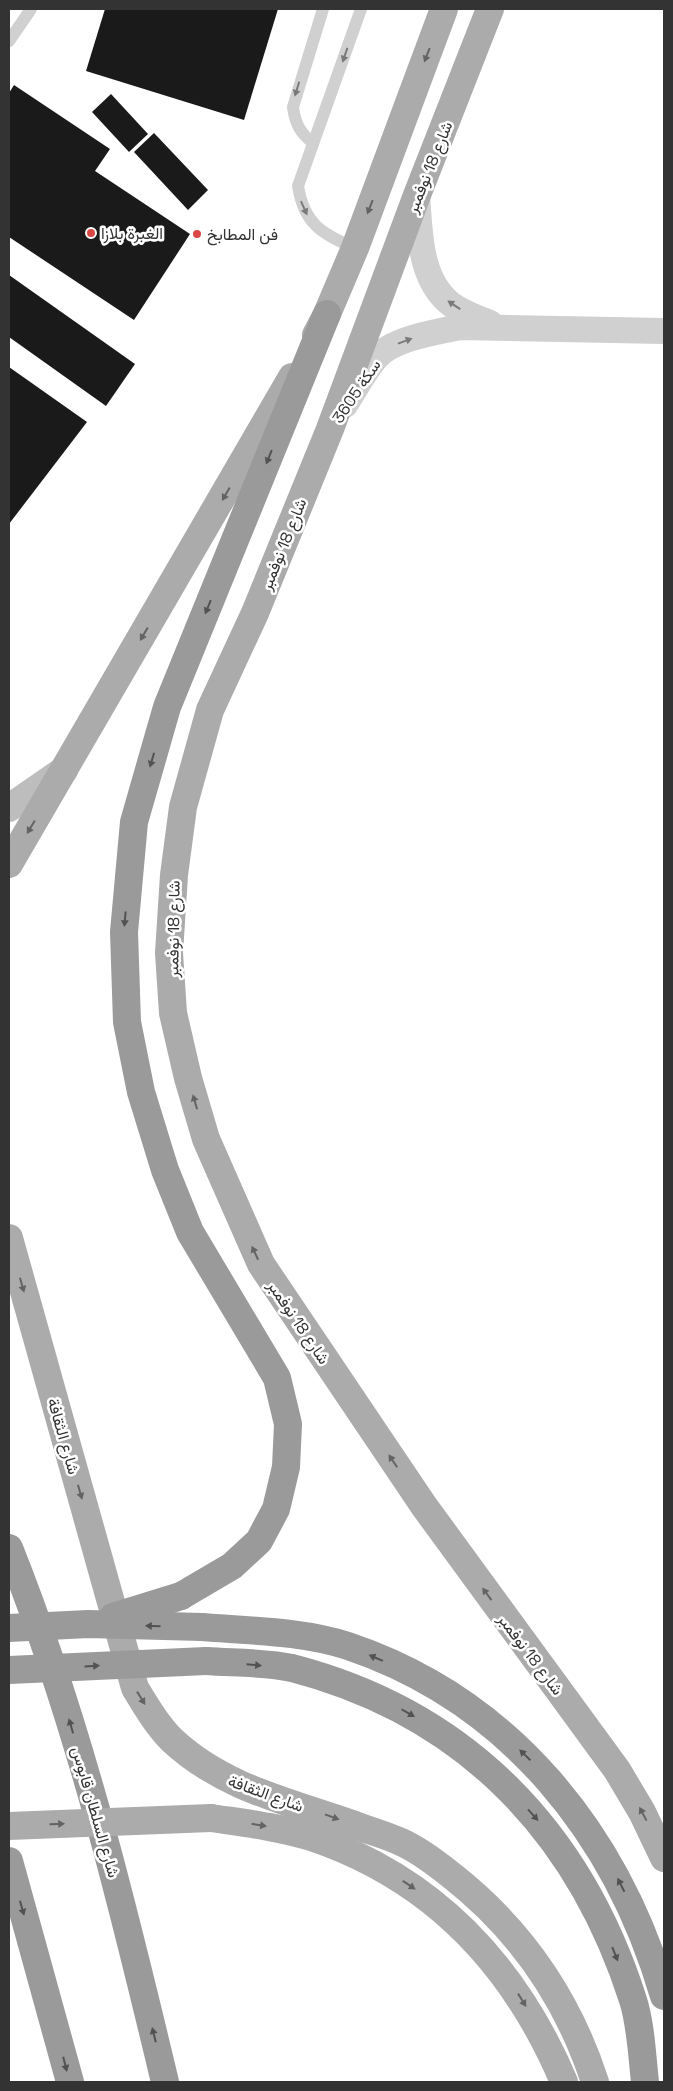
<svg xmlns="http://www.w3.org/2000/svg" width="673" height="2091" viewBox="0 0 673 2091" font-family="'Space Grotesk',Vazirmatn,sans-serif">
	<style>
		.building { fill: #1a1a1a }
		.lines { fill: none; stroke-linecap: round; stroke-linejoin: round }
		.lane { stroke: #d0d0d0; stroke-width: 12 }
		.street { stroke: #d0d0d0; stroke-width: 26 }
		.secondary { stroke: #bdbdbd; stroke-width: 28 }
		.primary { stroke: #ababab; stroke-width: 28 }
		.highway { stroke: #9a9a9a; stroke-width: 28 }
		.primary-bridge { stroke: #ababab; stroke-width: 28 }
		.highway-bridge { stroke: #9a9a9a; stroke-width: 28 }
		.oneway { fill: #7a7a7a }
		.oneway2 { fill: #636363 }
		.oneway3 { fill: #525252 }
		.poi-dot { fill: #da4745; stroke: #fff; stroke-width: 2 }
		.labels { text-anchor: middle; stroke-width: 5; stroke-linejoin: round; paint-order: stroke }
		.street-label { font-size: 16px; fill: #333; stroke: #fff }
		.poi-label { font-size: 16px; fill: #333; stroke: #fff; text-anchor: start }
	</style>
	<rect width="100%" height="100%" fill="#fff"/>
	<g class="building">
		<path d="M105,9H278L244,120L86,71Z"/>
		<path d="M14,85L110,149L95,171L190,234L134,320L9,237V93Z"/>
		<path d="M111,94L148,134L129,152L92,112Z"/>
		<path d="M154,133L208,190L188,210L134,152Z"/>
		<path d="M9,275L135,364L106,406L9,337Z"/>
		<path d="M9,367L87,422L9,524Z"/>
	</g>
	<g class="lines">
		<g class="lane">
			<path d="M9,41L31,9"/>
			<path d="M313,143C300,133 295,123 293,107L323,9"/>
			<path d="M355,248C322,234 304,224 298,186L361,9"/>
		</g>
		<g class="street">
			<path d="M417,195C420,233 419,280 452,305C462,313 478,318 490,323"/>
			<path d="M345,405C355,390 365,370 377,357C394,338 437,332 460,327L664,331"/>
		</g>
		<path class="secondary" d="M9,808L64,770"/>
		<g class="primary">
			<path d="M490,9L417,195L330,429L255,613L210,710L183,807L174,875L169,953L173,1013L188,1078L206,1139L261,1264L424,1506L617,1770L642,1812L664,1858"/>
			<path d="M316,335L327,314L355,248L444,9"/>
			<path d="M9,864L292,377"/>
			<path d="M9,1238L135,1688C146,1706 157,1725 172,1740C223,1788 290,1802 355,1825C370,1831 386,1835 401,1842C419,1850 436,1863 451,1875C520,1929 568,1999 595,2082"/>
			<path d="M211,1818C244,1823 279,1827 311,1837C433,1878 515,1966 564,2082"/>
		</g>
		<g class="highway">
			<path d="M9,1548C78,1721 122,1902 165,2082"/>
			<path d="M181,1596L232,1566L259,1541L276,1509L286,1467L288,1424L277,1378L190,1232L165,1170L141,1092L127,1022L124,932L134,822L167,707L327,314"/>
			<path d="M202,1627C250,1631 302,1631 348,1646C511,1701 617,1835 664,1996"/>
			<path d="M206,1661C233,1663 265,1662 292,1668C465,1713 579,1831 633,2000C641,2025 642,2056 645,2082"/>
			<path d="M9,1861L70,2082"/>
		</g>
		<path class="primary-bridge" d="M9,1826L211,1818"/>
		<g class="highway-bridge">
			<path d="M113,1617L181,1596"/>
			<path d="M9,1628L88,1624L202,1627"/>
			<path d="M9,1670L206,1661"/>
		</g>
	</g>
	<defs><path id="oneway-solid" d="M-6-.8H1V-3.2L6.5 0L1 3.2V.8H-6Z" transform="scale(1.25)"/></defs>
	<g class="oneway">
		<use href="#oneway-solid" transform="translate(345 55) rotate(109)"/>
		<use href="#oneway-solid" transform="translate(297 89) rotate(107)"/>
		<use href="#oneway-solid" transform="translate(304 208) rotate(66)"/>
		<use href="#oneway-solid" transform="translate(454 305) rotate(-146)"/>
		<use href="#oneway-solid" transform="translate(405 341) rotate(-20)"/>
	</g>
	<g class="oneway2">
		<use href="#oneway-solid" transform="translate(427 55) rotate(111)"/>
		<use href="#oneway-solid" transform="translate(370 207) rotate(111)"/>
		<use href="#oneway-solid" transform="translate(226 494) rotate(120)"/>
		<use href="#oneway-solid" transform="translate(144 634) rotate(120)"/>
		<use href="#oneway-solid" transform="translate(31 827) rotate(121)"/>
		<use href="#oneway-solid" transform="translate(195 1102) rotate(-106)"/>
		<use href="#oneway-solid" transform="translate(255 1253) rotate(-115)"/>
		<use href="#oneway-solid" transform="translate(22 1285) rotate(74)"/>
		<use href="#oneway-solid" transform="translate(393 1461) rotate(-124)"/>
		<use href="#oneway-solid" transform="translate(80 1492) rotate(74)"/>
		<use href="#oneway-solid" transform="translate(487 1594) rotate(-126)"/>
		<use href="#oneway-solid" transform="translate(141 1698) rotate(58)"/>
		<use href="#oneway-solid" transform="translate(643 1814) rotate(-118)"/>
		<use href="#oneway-solid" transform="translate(332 1817) rotate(20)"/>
		<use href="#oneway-solid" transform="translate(57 1824) rotate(-2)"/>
		<use href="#oneway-solid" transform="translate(259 1825) rotate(9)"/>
		<use href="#oneway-solid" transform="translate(409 1885) rotate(34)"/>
		<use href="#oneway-solid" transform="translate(522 2000) rotate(58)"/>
	</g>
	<g class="oneway3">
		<use href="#oneway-solid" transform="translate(269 457) rotate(112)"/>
		<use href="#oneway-solid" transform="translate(208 607) rotate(112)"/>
		<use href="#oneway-solid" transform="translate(152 760) rotate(106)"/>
		<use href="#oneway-solid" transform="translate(125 919) rotate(95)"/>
		<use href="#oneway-solid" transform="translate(153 1626) rotate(-179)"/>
		<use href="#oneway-solid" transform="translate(376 1658) rotate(-157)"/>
		<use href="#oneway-solid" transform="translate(254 1665) rotate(5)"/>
		<use href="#oneway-solid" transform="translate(92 1666) rotate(-3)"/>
		<use href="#oneway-solid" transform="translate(408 1713) rotate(30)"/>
		<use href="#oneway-solid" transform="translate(71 1726) rotate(-106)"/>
		<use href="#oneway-solid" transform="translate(525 1755) rotate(-136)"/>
		<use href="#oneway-solid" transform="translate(533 1815) rotate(48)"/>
		<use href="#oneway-solid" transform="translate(621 1885) rotate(-117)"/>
		<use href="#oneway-solid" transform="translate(22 1908) rotate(74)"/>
		<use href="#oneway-solid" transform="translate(615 1954) rotate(68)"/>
		<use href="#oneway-solid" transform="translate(154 2035) rotate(-104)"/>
		<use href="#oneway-solid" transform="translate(65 2064) rotate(76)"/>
	</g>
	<g class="poi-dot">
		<circle cx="91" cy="233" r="5"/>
		<circle cx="197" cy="234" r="5"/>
	</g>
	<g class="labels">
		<g class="street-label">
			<text transform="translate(429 167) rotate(-68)" y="6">شارع 18 نوفمبر</text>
			<text transform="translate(356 391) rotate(-56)" y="6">سكة 3605</text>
			<text transform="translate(283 544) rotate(-68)" y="6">شارع 18 نوفمبر</text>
			<text transform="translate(173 929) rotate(-89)" y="6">شارع 18 نوفمبر</text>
			<text transform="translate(299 1322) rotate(56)" y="6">شارع 18 نوفمبر</text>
			<text transform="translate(64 1436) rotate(74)" y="6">شارع الثقافة</text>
			<text transform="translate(531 1654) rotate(53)" y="6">شارع 18 نوفمبر</text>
			<text transform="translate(266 1793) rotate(20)" y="6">شارع الثقافة</text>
			<text transform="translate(96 1812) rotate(74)" y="6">شارع السلطان قابوس</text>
		</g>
		<g class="poi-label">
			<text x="101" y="239">الغبرة بلازا</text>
			<text x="207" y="240">فن المطابخ</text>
		</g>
	</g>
	<rect width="673" height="2091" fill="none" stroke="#333333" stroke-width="20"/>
</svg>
